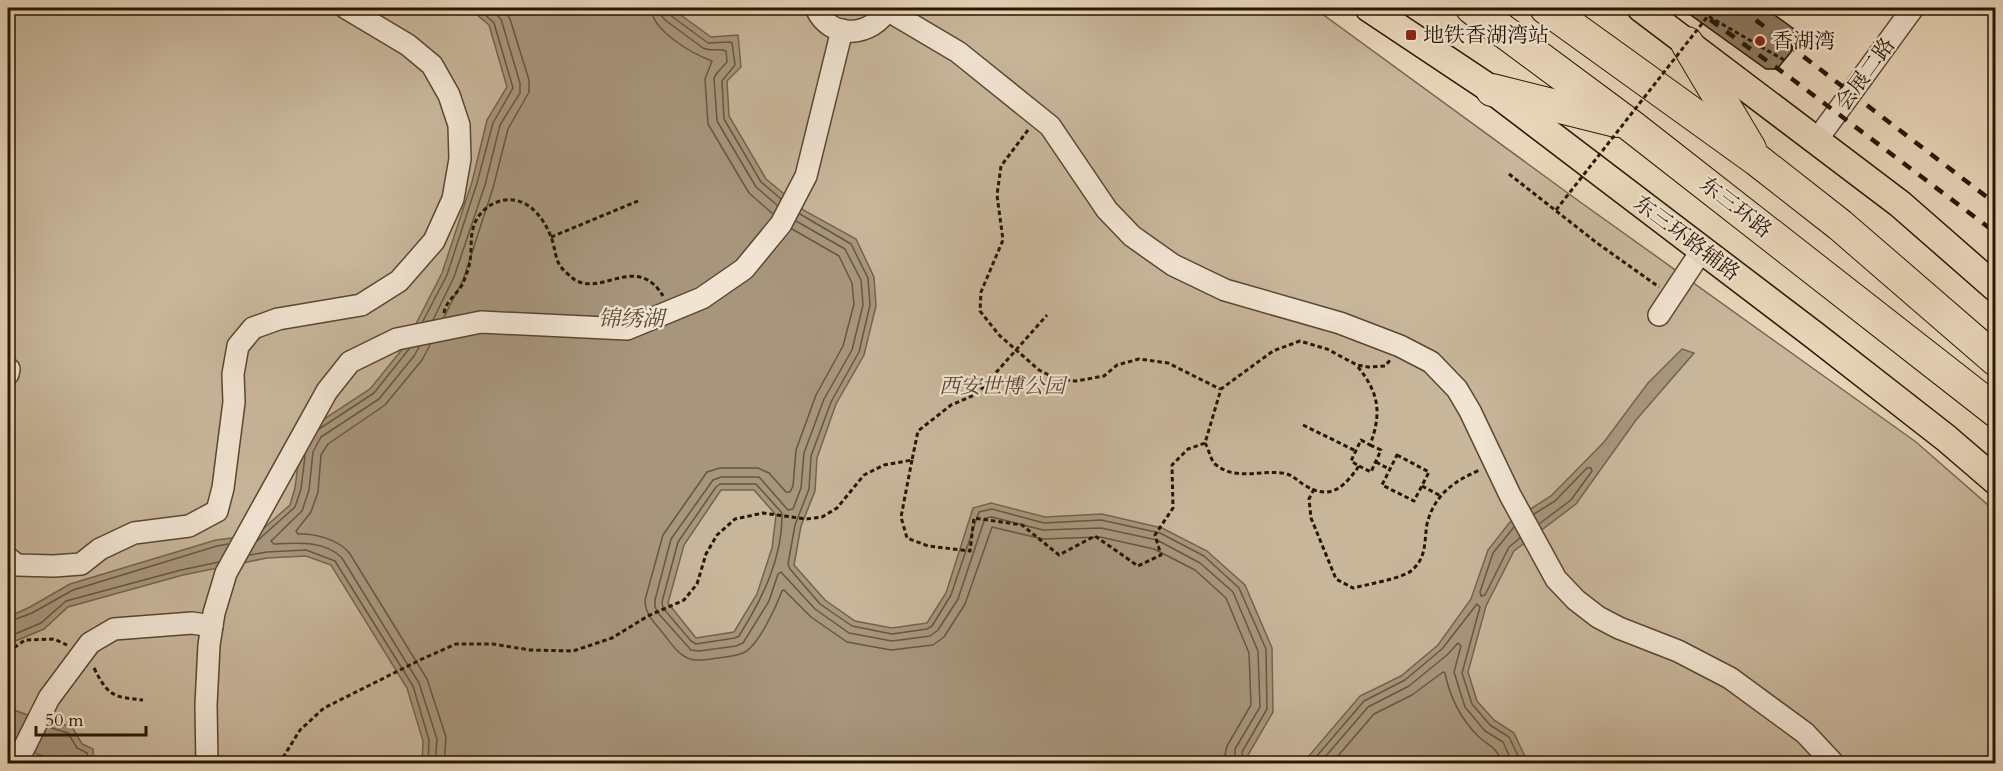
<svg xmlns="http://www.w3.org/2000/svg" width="2003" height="771" viewBox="0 0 2003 771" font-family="Cardo,'Noto Serif SC',serif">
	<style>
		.green { fill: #c8b69b; stroke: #786650; stroke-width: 1.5 }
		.water { fill: #a7957c; stroke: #74634c; stroke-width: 1.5; fill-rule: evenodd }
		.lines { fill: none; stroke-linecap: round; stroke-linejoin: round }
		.shore { stroke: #675640; stroke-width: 1.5 }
		.building { fill: #8c7a63; stroke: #271704; stroke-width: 1.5 }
		.minor-casing { stroke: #584732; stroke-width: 24 }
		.major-casing { stroke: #271704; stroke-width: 30 }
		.highway-casing { stroke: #271704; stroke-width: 34 }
		.path { stroke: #271704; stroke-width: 3; stroke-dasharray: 4.5 3; stroke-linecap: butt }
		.minor { stroke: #f1e4d2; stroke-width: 21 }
		.major { stroke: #e9d6ba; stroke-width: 27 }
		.highway { stroke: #e9d6ba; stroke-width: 32 }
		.rail { stroke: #271704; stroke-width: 4.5; stroke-dasharray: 10 10; stroke-linecap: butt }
		.path-bridge { stroke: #271704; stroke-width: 3; stroke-dasharray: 4.5 3; stroke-linecap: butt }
		.poi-dot { fill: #8f2418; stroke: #f1e4d2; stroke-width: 2 }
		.labels { text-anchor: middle; stroke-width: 4.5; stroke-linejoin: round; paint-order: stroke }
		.poi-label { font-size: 21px; fill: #271704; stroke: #f1e4d2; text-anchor: start }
		.street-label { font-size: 21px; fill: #271704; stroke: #f1e4d2 }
		.park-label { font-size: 21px; font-style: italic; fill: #574731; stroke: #f1e4d2 }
		.water-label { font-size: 22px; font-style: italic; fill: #5a4934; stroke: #f1e4d2 }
	</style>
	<rect width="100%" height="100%" fill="#e9d6ba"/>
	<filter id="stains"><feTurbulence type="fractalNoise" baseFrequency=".00333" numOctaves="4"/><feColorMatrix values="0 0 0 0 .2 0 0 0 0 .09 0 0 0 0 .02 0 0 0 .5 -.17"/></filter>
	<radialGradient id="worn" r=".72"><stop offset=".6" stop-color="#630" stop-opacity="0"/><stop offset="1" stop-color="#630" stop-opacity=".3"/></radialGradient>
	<path class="green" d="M8,8H1314L1576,199L1916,442L1995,511V763H8Z"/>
	<g class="water">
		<path d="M469,8H671L711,37L738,35L741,67L727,81L729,116L766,179L805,211L856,239L874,277L876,306L864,355L836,404L817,458L815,491L801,526L794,565L825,600L855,621L892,628L927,623L946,593L973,508L991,503L1045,517L1102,514L1162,528L1207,551L1245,585L1272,648L1273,712L1248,755L1249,763H422L423,741L407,688L331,565L306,556L267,558L183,575L68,607L44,629L8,644V617L30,607L70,584L216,540L256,535L290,505L295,488L300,448L312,427L370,389L404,347L442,273L472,182L487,120L507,87L489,25ZM721,490H754L776,515L772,548L757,594L734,632L696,638L668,603L684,545Z"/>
		<path d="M1682,349L1694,353L1636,420L1576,504L1514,551L1486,606L1468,672L1477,701L1494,720L1514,733L1528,763L1302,764L1360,696L1401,676L1438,645L1471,599L1488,550L1510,522L1551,496L1604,442L1648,383Z"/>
		<path d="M8,708L28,715L72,727L82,744L93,749L94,763H54L47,758L8,742Z"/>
	</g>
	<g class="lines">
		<g class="shore">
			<path d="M651,8C652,31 693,54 712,61L705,79L708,124L749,193L773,214"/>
			<path d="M660,8L661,15L665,20L703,48C711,52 719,48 726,51L727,62L717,73L714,78L717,121L756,187L777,205"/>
			<path d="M668,8L670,15L708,43L730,42L732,43L735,65L722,81L724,119L761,182L781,199"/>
			<path d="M800,214L851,244L868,278L870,305L859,352L831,402L811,456L809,489L795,525L788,564L790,569L820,604L852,626L892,634L927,629L932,626L951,595L979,512L992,509L1044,523L1101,520L1160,533L1204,556L1239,588L1266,649L1267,709L1242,752L1243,764"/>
			<path d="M796,221L845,249L861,280L863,305L852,350L824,399L804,453L801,488L793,509L788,510L759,477H721L713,480L671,539L655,600V607L658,613L691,650L699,651L736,646L743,643L769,601L778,574L781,572L815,609L849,633L892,641L930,636L938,630L958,599L985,518L992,517L1043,530L1101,528L1157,540L1200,563L1233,592L1258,651L1260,707L1235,749V764"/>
			<path d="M792,229L839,256L852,283L854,304L843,346L816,395L796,450L793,486L790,492H786L769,473L758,468H720L707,472L663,535L645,600C645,614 654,622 662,632C669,640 675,651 684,656C692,662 701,660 711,659C721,657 733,657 743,653C758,647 776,607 782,591L784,590L811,617L847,642L891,650L933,645L944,637L965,604L992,527L1043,539L1100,537L1154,549L1195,570L1226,598L1249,653L1251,705L1227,746L1225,755L1226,764"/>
			<path d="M444,317L463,280L493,188L508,129L529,92V80L510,19L503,8"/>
			<path d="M433,320L454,277L485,185L500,125L520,93V83L501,19L489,8"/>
			<path d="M423,321L447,275L477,183L493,123L513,88L494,23L478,8"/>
			<path d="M430,345L422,360L385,405L328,444L321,455L318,492L311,512L296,531L298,534C315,533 340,540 350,554L427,679L446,737L444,764"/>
			<path d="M419,347L414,356L379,399L321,437L313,452L309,490L302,511L271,541L274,544C296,543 325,540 342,558L419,683L437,739L435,764"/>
			<path d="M319,429L374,393L409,349"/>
			<path d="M720,484H756L782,513C783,558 762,599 739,636L735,638L696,644L691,641L663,608L662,602L678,542L716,487Z"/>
			<path d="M1534,514L1555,501L1587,468H1591L1592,471L1571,500L1539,524"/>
			<path d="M1514,527L1493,553L1480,592L1481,596L1485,595L1509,547L1520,538"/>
			<path d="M257,541L295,507L301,489L305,456"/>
			<path d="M250,555L267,552L306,550L335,561L413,686L429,740L428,764"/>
			<path d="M8,622L32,613L73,590L217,546L228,544"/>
			<path d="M8,637L41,623L66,601L181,570L219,562"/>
			<path d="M48,727L68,733L77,748L87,753L88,764"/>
			<path d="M1310,764L1364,701L1405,680L1442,649L1477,604L1480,607L1462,673L1472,704L1490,725L1509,737L1522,764"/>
			<path d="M1319,764L1368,707L1409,686L1447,655L1458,643L1461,646L1454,672L1465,707L1485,731L1503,742L1513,764"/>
			<path d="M1331,764L1374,714L1412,695L1443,672L1445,673C1450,698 1460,718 1478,736C1492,749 1494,744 1503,764"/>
		</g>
	</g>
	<path class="building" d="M1681,8H1765L1794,29L1791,52L1777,69H1766Z"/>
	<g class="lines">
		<g class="minor-casing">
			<g id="minor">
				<path d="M816,8C830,41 873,37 888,8"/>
				<path d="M887,10L958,52L1050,126L1107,210L1132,236L1173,265L1225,290L1340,323L1400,346L1431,362L1457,389L1470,411L1510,495L1556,579L1576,600L1598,617L1619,628L1678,651L1730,678L1805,733L1834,764"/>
				<path d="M1816,141L1913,8"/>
				<path d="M1659,315L1702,250"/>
				<path d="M8,374L9,369"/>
				<path d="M8,558L17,565L54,566L81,564L100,549L134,533L189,526L217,511L223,488L234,402L233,374L238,346L253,328L278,319L361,305L399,281L434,241L453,199L460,159L459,125L449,95L432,65L408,45L346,8"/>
				<path d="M16,764L49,698L90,643L114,629L192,623L212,626"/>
				<path d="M207,764L206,705L209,645L214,613L226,573L327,391L350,362L397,339L481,322L627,329L702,298L744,269L781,224L806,176L842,30"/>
			</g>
		</g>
		<g class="major-casing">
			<g id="major">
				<path d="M1369,8L1492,90L1814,335L1946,438L1996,481"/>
				<path d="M1641,8L1900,204L1996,288"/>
			</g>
		</g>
		<g class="highway-casing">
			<g id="highway">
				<path d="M1472,8L1630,125L1996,411"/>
				<path d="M1546,8L1757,160L1840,225L1996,360"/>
				<path d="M1687,43L1750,149"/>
				<path d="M1492,90L1616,121"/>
			</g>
		</g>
		<g class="path">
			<path d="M1028,130L1001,166L997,195L1003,240L981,292L980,311L999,335L1039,370L1057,379L1076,381L1104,376L1117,365L1139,359L1168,363L1220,389"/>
			<path d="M1509,174L1597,243L1659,287"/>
			<path d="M551,237L638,201"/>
			<path d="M444,313C446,300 458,294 463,283C466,276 469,268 470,261C472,250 470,239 473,229C476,214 490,202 505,200C528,197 544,218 551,237C555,246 555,260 561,267C564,271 571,277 575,280C603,296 637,253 663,296"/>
			<path d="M1303,425L1356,451"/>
			<path d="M1205,443C1209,449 1210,459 1215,464C1235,481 1259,470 1282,473C1293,474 1297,481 1306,486C1331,501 1345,486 1359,466L1351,461L1361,440L1370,445C1382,413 1379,393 1358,367"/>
			<path d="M1397,455L1429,472L1414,501L1382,485Z"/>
			<path d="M912,460L901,517L907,538L928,546L970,551L974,518L1022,525L1059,555L1095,536L1138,566L1161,555L1155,535L1173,508L1172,465L1188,449L1205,443L1221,389L1273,351L1300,341L1327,349L1357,365L1368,367L1385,366L1391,359"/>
			<path d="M1376,462L1389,469"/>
			<path d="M1359,466L1371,472L1381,450L1370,445"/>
			<path d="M1422,486L1441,496"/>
			<path d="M1314,489L1309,499L1311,518L1336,579L1353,588C1365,585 1403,578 1411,571C1427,558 1424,542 1427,524C1434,495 1454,481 1480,470"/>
			<path d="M8,652L25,640L54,639L67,645"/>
			<path d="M94,668C108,696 113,697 143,700"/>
			<path d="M279,764L300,730L324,708L422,659L456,644H493L530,650L573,651L612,638L648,616L684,600L697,584L706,554L717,535L735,519L763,513L806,519L822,517L837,508L864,475L884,465L912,460L918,431L951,405L977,394L1047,315"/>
		</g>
		<use href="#minor" class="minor"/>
		<use href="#major" class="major"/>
		<use href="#highway" class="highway"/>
		<g class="rail">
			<path d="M1694,8L1792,79L1996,233"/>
			<path d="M1740,8L1996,204"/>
		</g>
		<path class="path-bridge" d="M1556,210L1708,16L1784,60"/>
	</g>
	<g class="poi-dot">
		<rect x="1405" y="29" width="12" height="12" rx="3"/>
		<circle cx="1760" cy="41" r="6"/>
	</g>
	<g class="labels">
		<g class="poi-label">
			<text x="1423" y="42">地铁香湖湾站</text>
			<text x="1772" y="48">香湖湾</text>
		</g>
		<g class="street-label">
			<text transform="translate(1865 74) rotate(-54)" y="7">会展二路</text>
			<text transform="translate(1736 207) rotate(38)" y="7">东三环路</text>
			<text transform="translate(1687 238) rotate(37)" y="7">东三环路辅路</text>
		</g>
		<g class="park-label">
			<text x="1002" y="393">西安世博公园</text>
		</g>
		<g class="water-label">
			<text x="631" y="326">锦绣湖</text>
		</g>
	</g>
	<rect width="2003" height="771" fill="none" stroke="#e9d6ba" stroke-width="30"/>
	<rect x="9" y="9" width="1985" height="753" fill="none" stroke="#271704" stroke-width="3"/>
	<rect x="15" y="15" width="1973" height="741" fill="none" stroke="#271704" stroke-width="1.5"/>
	<path d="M36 726v9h110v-9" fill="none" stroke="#271704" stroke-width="3"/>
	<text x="45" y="726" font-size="18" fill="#271704" stroke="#f1e4d2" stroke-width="4.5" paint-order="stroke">50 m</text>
	<rect width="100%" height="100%" filter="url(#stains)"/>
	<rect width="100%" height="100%" fill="url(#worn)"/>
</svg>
